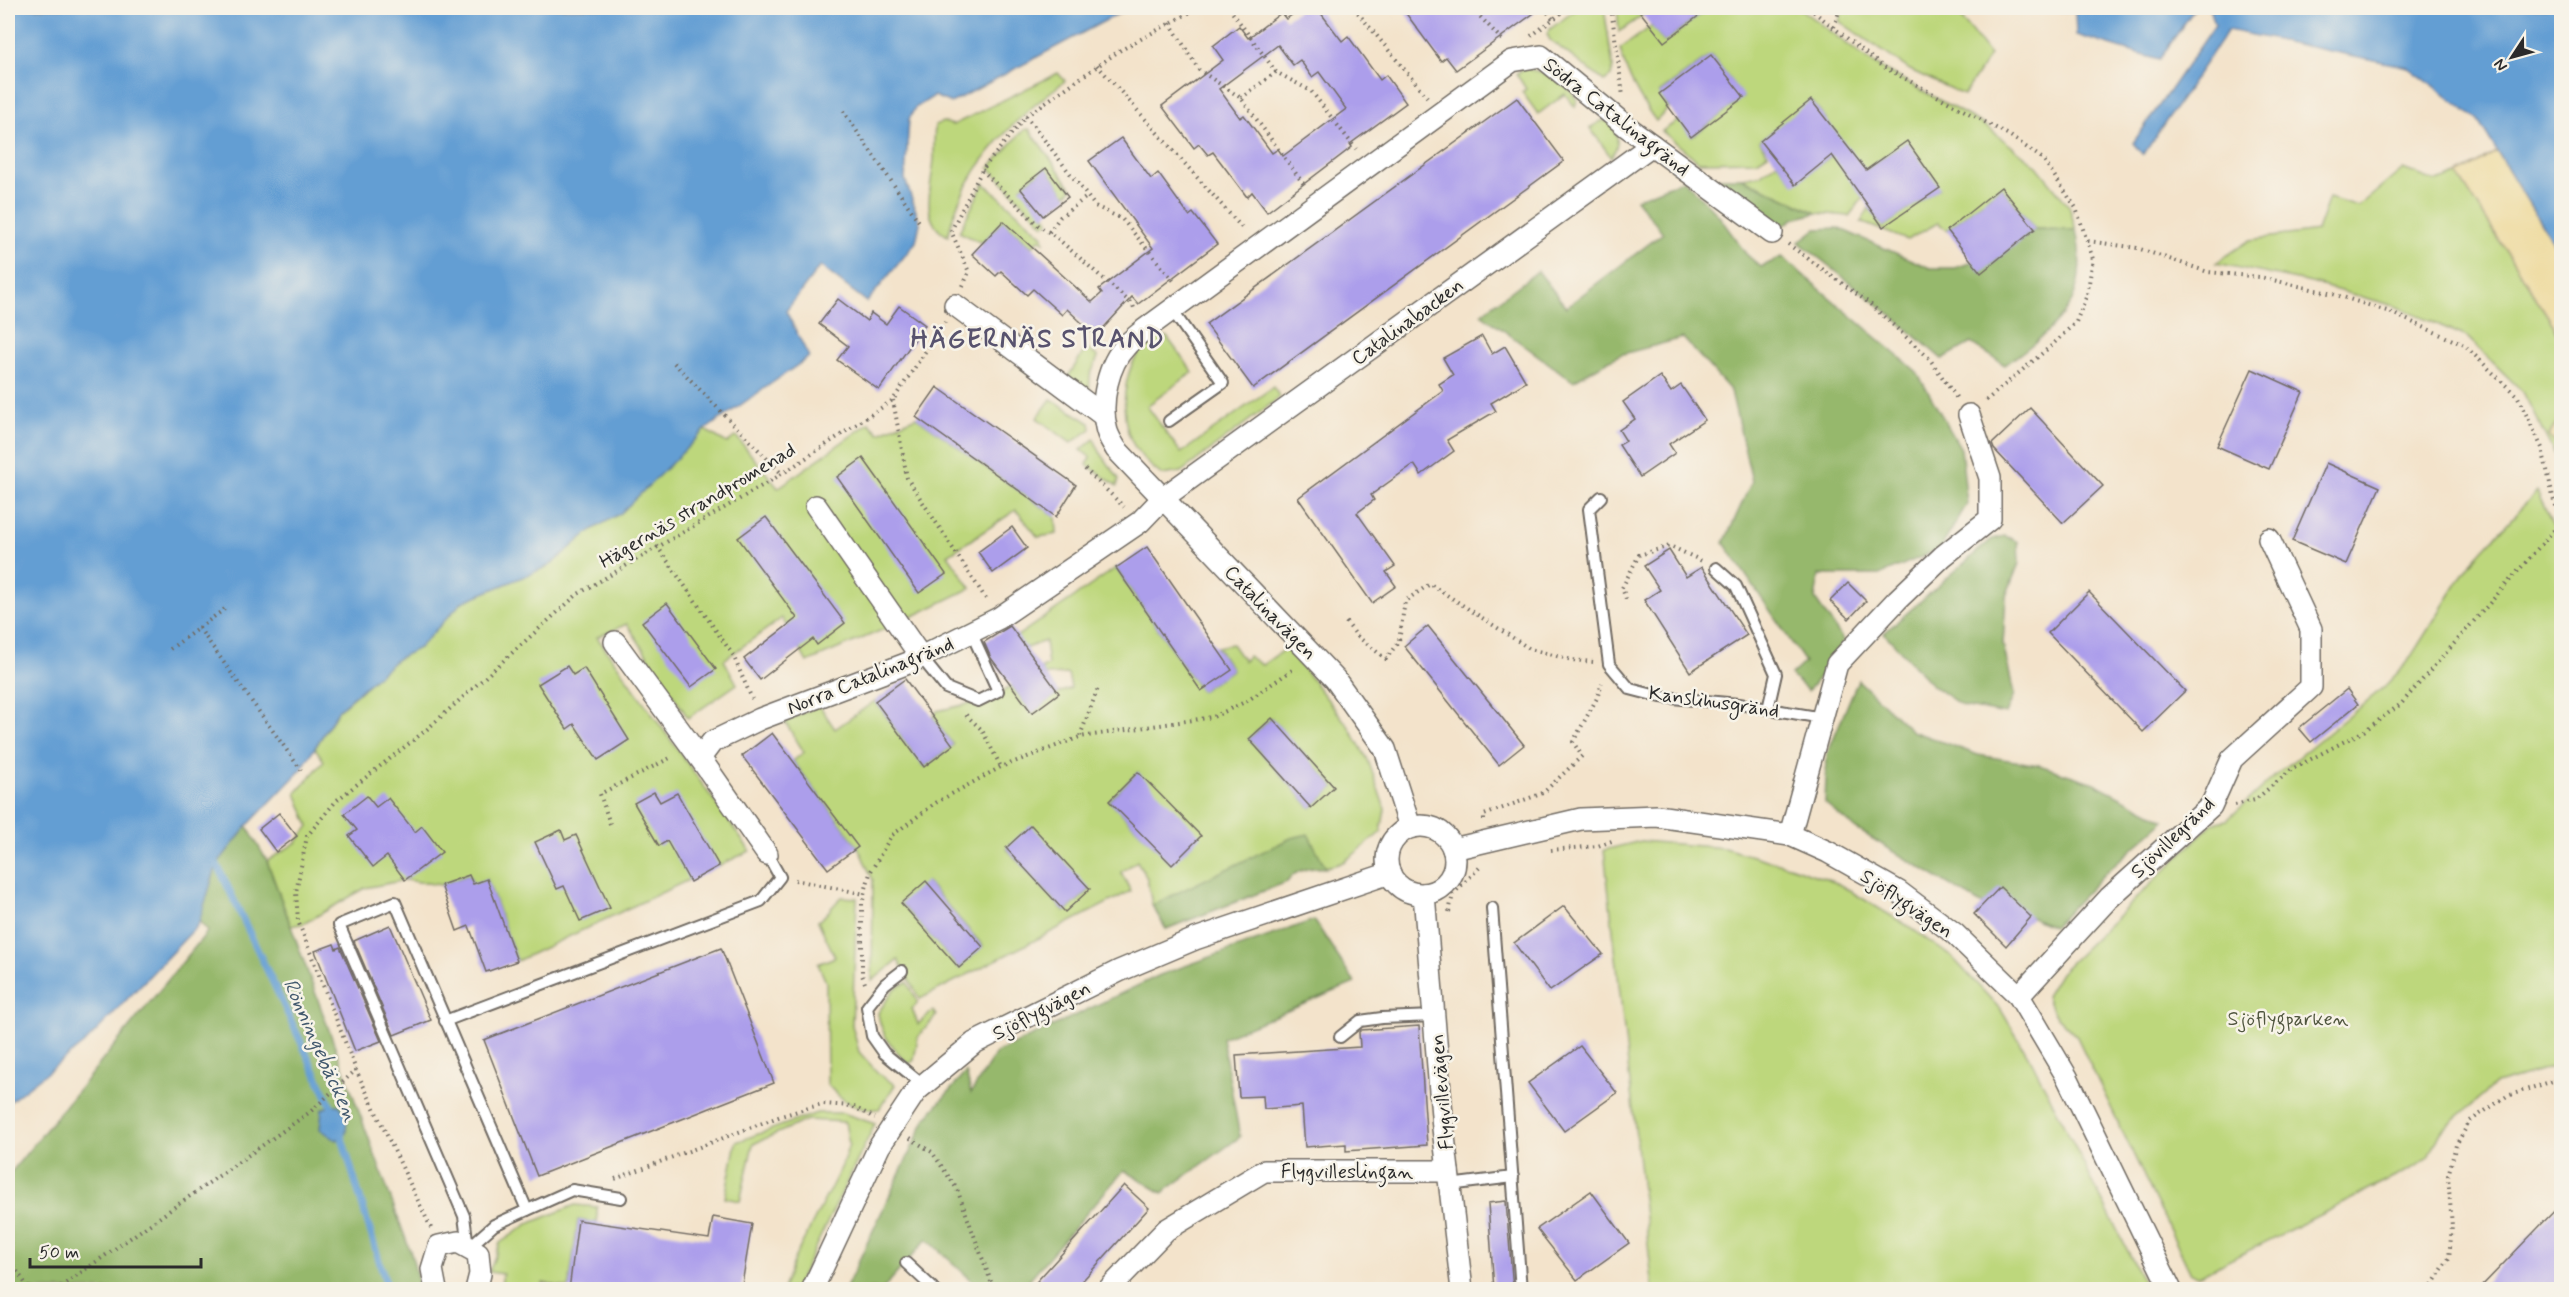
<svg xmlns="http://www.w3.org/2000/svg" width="2569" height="1297" viewBox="0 0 2569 1297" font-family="Mynerve,sans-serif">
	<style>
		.green { fill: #bdd77c; stroke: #748154; stroke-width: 1.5; fill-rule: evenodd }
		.forest { fill: #96b86c; stroke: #60724c; stroke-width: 1.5 }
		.sand { fill: #eeda9e; stroke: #8c8264; stroke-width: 1.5 }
		.water { fill: #649ed3; stroke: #48647f; stroke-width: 1.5 }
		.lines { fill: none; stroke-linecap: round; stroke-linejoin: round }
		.stream { stroke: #649ed3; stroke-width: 7 }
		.building { fill: #ac9eeb; fill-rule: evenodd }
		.service-casing { stroke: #716b63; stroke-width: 14 }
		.minor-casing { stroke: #716b63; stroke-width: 24 }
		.path { stroke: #716b63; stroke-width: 4; stroke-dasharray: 1.5 4.5; stroke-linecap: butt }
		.service { stroke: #fff; stroke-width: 10 }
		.minor { stroke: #fff; stroke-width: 21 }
		.labels { text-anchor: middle; stroke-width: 5; stroke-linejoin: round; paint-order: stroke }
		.street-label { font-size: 20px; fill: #2b2b2b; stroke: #f7f3e8 }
		.park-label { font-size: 20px; fill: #50563f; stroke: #f7f3e8 }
		.water-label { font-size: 21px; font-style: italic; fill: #42596e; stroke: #f7f3e8 }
		.district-label { font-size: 26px; font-weight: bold; letter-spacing: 1.5px; fill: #58536e; stroke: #f7f3e8 }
	</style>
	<rect width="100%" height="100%" fill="#f7f3e8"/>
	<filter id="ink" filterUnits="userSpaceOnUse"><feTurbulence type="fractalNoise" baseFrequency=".0167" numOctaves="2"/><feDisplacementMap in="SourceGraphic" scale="12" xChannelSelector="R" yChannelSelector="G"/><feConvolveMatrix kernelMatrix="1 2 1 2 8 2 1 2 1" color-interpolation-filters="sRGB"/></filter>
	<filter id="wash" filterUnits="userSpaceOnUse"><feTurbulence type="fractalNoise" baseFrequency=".008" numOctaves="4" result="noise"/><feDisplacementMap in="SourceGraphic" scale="24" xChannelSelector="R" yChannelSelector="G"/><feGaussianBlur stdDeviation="1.35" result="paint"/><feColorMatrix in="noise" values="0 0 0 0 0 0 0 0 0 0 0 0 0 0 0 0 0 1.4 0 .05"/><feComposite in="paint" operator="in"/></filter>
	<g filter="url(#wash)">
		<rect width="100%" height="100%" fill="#f3e3cb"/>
		<g class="green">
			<path d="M1578,8H1604L1613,67L1611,76L1604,81L1550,40L1547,34L1550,29Z"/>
			<path d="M1617,8H1637L1643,15L1619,32Z"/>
			<path d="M1709,8H1799L1871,62L1984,125L2036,165L2069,206L2076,230L2035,229L2001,187L1947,230L1938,223L1907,240L1861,222L1869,208L1883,227L1939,188L1907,142L1851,180L1863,198L1849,216L1817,213L1742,178L1760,175L1777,162L1795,184L1845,145L1812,101L1760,141L1768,154L1757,161L1699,162L1662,131L1679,120L1692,137L1743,97L1711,55L1659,93L1669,108L1656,121C1639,99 1627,75 1620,49L1652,26L1664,42Z"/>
			<path d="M1844,8H1953L1990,55L1964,95L1910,70L1839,21Z"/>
			<path d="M1526,69C1545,71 1567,83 1577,100L1575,107L1565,94L1538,114L1522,92L1526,89L1516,73Z"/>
			<path d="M1058,73L1065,81C1013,119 961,171 948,236C918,222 932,184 934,159C934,148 934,136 935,125L943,122L953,125Z"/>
			<path d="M1601,121H1609C1618,134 1621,143 1611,157L1590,128Z"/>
			<path d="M1029,129L1072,189L1066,195L1046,168L1021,187L1049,221L1044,225L989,168L1024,130Z"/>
			<path d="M2403,169L2437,182L2458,175L2561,337V418L2548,436L2561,448V460L2554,453L2523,392L2467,337L2395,306L2311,283L2216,263L2250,240L2317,231L2329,198L2358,207Z"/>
			<path d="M984,183L1043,236L1044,242L1040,239L1032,247L1003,221L982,243L959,232Z"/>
			<path d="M1167,337L1193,372L1147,406L1181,453L1273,387L1280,397L1181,472L1162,475C1148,465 1133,449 1128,432C1120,404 1124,356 1154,340C1157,338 1163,338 1167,337Z"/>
			<path d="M1086,348L1098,357L1090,376L1089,394L1066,380Z"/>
			<path d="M1051,399L1090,423L1091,429L1071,443L1037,418Z"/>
			<path d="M916,417L1056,517L1057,534L1038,537L1016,510L948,555L971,588L901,622L807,662L782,618L724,660L737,684L688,718L627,624L597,637L750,851L517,961L487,879L473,884L469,875L441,885L405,880L365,888L305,923L291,926L267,861L297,842L309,826L296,793L324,761L315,748L339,710L397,659L419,648L462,602L549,566L590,531L621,513L705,430L727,443L736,436L778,488L869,423L879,433Z"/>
			<path d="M1094,439L1100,452L1119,479L1117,486L1087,465L1090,457L1081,450Z"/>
			<path d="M2537,491L2550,520L2562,537L2561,1065L2496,1084L2442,1130L2429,1157L2415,1167L2198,1276L2191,1274L2077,1037L2054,1014L2046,996L2060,973L2213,823L2227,820L2276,775L2383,688L2407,663L2468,566Z"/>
			<path d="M1116,568L1201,691L1232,670L1217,647L1232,644L1244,661L1248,656L1262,665L1285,649L1307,673L1349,727L1368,760L1385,809L1381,832C1369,842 1357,853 1343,862C1324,872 1300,862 1287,882L1166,929L1152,905L1147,878L1137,861L1121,872L1131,891L920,999L898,960L872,981L873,880L858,847L793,761L804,752L785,722L819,705L835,729L875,701L924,767L953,745L933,718L937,711L990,699L1012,686L1032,713L1059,693L1071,688L1068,674L1045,675L1041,669L1048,665L1045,641L1026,648L1016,637ZM1271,718L1334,787L1311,808L1249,739ZM1138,772L1172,864L1109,801ZM1006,848L1090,889V890L1065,912ZM927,882L983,946L959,968L902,904Z"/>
			<path d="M1641,841L1724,848L1792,867L1837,883L1908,926L1953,958L2001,1010L2032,1062L2147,1289H1653L1604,850Z"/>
			<path d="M842,897L857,898L852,1025L859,1052L879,1074L895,1085L879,1109C856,1112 841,1100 827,1084L826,982L818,964L835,957L818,921C829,914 832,905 842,897Z"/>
			<path d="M907,982L918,1002L912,1009L918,1024L933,1011L936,1016L918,1037L914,1060L909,1064C892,1048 881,1035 878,1013L894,989Z"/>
			<path d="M817,1113H843L875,1124L795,1289H783L794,1259L842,1166L849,1144L845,1122L807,1120L753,1144L740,1201L725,1198L736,1142Z"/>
			<path d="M575,1205L597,1207V1223L578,1220L569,1288L543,1283V1289H500L503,1274L489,1272L500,1243L528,1224Z"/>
		</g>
		<g class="forest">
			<path d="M1719,178H1742L1817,213L1793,219L1782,227Z"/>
			<path d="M1684,180L1719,216L1746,254L1761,267L1782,257L1916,371L1961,449L1967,504L1940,549L1879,575H1819L1815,599L1844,641L1827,668L1808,691L1791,675L1805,662L1724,543L1752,481L1731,391L1683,338L1619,355L1573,381L1481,314L1538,271L1566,307L1663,233L1636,199Z"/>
			<path d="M1838,228L1930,268H1955L1973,262L1981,272L2035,229L2076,230C2091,303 2059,325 2005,365L1971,343L1942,359L1891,315L1799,242L1816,229Z"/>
			<path d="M2005,536L2018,542L2019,563L2006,596L2003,644L2014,694L2006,714L1962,706L1932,685L1884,633L1992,539Z"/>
			<path d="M1858,680L1912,731L1978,755L2039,765L2094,783L2165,820L2107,871L2053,927L2031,917L1983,905L1856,829L1825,803L1827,754Z"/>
			<path d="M247,826L267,861L412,1256L420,1289L8,1290V1176L208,931L198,920L217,864Z"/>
			<path d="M1308,834L1326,868C1311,866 1295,869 1287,882L1166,929L1152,905L1291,838Z"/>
			<path d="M1314,920L1355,983L1222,1038L1240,1137L1162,1193L1124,1170L1021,1289H981L927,1239L883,1289L845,1290L926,1118L966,1072L971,1093L996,1053L1160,975Z"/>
		</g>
		<g class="sand">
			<path d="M2497,151L2561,256V337L2458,175Z"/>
			<path d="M2561,418V448L2548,436Z"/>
		</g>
		<g class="water">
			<path d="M8,8H1129L951,103L934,96L915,108L909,119L905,179L920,223L916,242L867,302L820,266L786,311L809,357L705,430L621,513L590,531L549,566L462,602L419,648L397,659L339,709L301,770L247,826L217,864L198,925L87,1041L8,1103Z"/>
			<path d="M2027,8H2195L2159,60L2076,35L2075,12Z"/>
			<path d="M2210,8H2561V256L2478,120L2408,67L2228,30L2143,155L2133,143L2215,25Z"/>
			<path d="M332,1105H339L347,1116L346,1133L336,1140L320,1129L322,1109Z"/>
		</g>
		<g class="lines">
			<g class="stream">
				<path d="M217,864L334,1112"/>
				<path d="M339,1128L388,1290"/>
			</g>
		</g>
		<g id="blocks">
			<g class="building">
				<path d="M1302,8H1317L1342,41L1348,36L1380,80L1386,75L1406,103L1350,144L1352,147L1267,212L1252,192L1247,197L1213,152L1208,155L1199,144L1194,148L1162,106L1223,60L1213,46L1239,26L1248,38L1281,13L1286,19ZM1278,45L1293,65L1300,60L1312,77L1319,72L1346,109L1283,156L1278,149L1272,153L1244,115L1240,118L1219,89Z"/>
				<path d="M1402,8H1541L1456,70L1446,57L1441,61Z"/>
				<path d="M1637,8H1709L1664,42Z"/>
				<path d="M1711,55L1744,97L1691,137L1659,94Z"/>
				<path d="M1517,98L1564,161L1253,388L1206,324Z"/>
				<path d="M1811,100L1866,170L1907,141L1940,188L1883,227L1832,155L1795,185L1760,141Z"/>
				<path d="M1121,138L1151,179L1158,173L1189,216L1193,213L1217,244L1138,304L1132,297L1096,336L1067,309L1062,315L1033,289L1027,295L1001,271L996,276L972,254L1003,221L1092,302L1102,293L1099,289L1153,248L1089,161Z"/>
				<path d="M1046,168L1068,197L1043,216L1020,188Z"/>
				<path d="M2001,187L2035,229L1981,273L1947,230Z"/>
				<path d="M838,299L867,321L871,313L886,324L899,306L925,325L879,390L837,360L848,346L819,324Z"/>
				<path d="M1482,336L1492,354L1505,346L1526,382L1491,403L1496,411L1447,440L1454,451L1421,475L1414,464L1371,495L1374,500L1357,513L1395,566L1386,572L1396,586L1372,603L1298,498L1443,391L1439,384L1453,375L1443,358Z"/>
				<path d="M2252,369L2303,392L2269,469L2217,446Z"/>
				<path d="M1660,376L1671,392L1681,385L1705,420L1669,444L1675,453L1640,477L1619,445L1626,441L1619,430L1635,419L1623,402Z"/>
				<path d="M937,387L1076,485L1056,517L916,417Z"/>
				<path d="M2030,408L2103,486L2063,523L1994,449L1992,444Z"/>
				<path d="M863,458L946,574L919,593L837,477Z"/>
				<path d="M2326,463L2380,487L2346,564L2292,541Z"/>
				<path d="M766,517L845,623L817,645L813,639L760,680L744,659L797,618L738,538Z"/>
				<path d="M1012,527L1027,548L993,573L978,552Z"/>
				<path d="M1147,547L1232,670L1201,691L1116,568Z"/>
				<path d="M1669,550L1686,577L1702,567L1747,635L1690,672L1644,600L1660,590L1644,566Z"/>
				<path d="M1848,583L1866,601L1849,619L1830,601Z"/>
				<path d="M2089,592L2185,691L2143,732L2048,633Z"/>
				<path d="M667,603L716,669L691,687L642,622Z"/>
				<path d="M1010,626L1059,693L1032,713L991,658L984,642Z"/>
				<path d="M1428,626L1524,745L1499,765L1404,646Z"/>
				<path d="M567,666L573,675L584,668L629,740L598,760L574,724L567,729L538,684Z"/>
				<path d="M905,679L953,745L924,767L875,701Z"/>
				<path d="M2347,689L2358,704L2311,742L2299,728Z"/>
				<path d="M1272,718L1334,787L1311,808L1249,739Z"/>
				<path d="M772,733L858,847L828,869L742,756Z"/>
				<path d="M1138,772L1201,836L1172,865L1109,801Z"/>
				<path d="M654,792L660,802L677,793L719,866L690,882L667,841L659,846L634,803Z"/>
				<path d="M367,796L376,807L388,798L415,832L422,826L442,852L405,880L387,856L373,867L349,836L357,830L344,814Z"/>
				<path d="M279,813L297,836L276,852L259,829Z"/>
				<path d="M1031,825L1090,889L1065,912L1006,848Z"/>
				<path d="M561,830L565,840L576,835L610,908L580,921L564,886L557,889L535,842Z"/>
				<path d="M469,875L473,884L487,879L517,961L486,972L469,926L457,931L441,885Z"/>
				<path d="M926,881L983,947L959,968L901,903Z"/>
				<path d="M2000,887L2031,917L2006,946L1974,914Z"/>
				<path d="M1564,906L1603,954L1550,991L1514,943Z"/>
				<path d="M390,925L431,1020L394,1035L354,941Z"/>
				<path d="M334,944L336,949L340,947L381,1041L355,1051L315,951Z"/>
				<path d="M721,948L774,1083L537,1176L484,1040Z"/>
				<path d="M1419,1026L1427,1145L1346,1151V1144L1305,1147L1302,1106L1264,1109L1263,1096L1239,1097L1236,1055L1360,1047L1359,1032L1361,1030Z"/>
				<path d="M1580,1046L1617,1093L1564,1131L1528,1083Z"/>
				<path d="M1124,1185L1149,1208L1074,1290H1029Z"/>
				<path d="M1591,1191L1629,1243L1577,1280L1537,1229Z"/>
				<path d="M1506,1201L1513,1290H1494L1488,1203Z"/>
				<path d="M2562,1203V1290H2478Z"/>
				<path d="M713,1217L752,1224L741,1290H569L578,1220L709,1239Z"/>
			</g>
		</g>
	</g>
	<g filter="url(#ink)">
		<use href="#blocks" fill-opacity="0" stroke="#716b63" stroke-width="1.5"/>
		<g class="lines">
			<g class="service-casing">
				<g id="service">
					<path d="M1169,421L1223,383L1172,310"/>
					<path d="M1601,497L1589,509L1609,664L1630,689L1661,697L1739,704L1823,718"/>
					<path d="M1716,568L1736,586L1776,674L1768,709"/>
					<path d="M921,657L946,688L978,701L998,691L971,632"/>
					<path d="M1492,908L1521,1290"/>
					<path d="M902,971L885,984L867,1007L872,1036L884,1053L923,1085"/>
					<path d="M445,1021L761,901L780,877L767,854"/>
					<path d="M1340,1037L1360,1021L1382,1018L1434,1016"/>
					<path d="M1449,1185L1513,1177"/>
					<path d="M468,1247L464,1216L339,925L395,902L527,1210"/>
					<path d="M468,1248L494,1225L572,1190L621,1198"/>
					<path d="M906,1263L935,1290"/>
				</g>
			</g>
			<g class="minor-casing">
				<g id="minor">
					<path d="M955,305L1104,416"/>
					<path d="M816,506L921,657"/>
					<path d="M615,642L700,758"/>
					<circle cx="1421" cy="860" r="34"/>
					<path d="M1410,827L1385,749L1335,679L1116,449C1112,442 1107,435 1106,427C1100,402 1108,364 1126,346C1131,340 1138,335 1144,330L1512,61L1541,56L1626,126L1772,233"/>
					<path d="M1790,835L1837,664L1897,600L1943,556L1990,519V478L1969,415"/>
					<path d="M1453,849L1581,819L1657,816L1790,835L1828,852L1899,892L1955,934L2019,996L2067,1077L2171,1290"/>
					<path d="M767,854L700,758L712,742L760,719L911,662L999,618L1140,522L1163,498L1652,145"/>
					<path d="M1424,894L1443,1128L1462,1290"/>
					<path d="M2019,996L2109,898L2211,806L2232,759L2311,687V629L2269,539"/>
					<path d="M436,1290L432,1269L439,1246L458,1242L478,1253L480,1274L476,1290"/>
					<path d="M812,1290L879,1147L916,1091L974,1043L1119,971L1195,939L1390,873"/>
					<path d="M1108,1290L1166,1230L1264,1171H1448"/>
				</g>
			</g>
			<g class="path">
				<path d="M1229,8L1276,72L1311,91L1356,149"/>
				<path d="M1354,8L1427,97"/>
				<path d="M1472,8L1504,42"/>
				<path d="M1544,8L1553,19"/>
				<path d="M1611,8L1623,96"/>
				<path d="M1809,8L1882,66L2009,135L2043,159L2076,208L2093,259L2087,295L2076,322L2051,346L1983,403"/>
				<path d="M1170,23L1199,70L1241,98L1305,186"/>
				<path d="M1834,27L1840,8"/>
				<path d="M1531,36L1568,8"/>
				<path d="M1097,65L1244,230"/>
				<path d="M1241,98L1276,72"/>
				<path d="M843,111L920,223"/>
				<path d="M1026,116L1095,206L1122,219L1174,281"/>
				<path d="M982,170L1038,225L1056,237L1133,305L1135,311"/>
				<path d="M1049,232L1060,217L1088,196"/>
				<path d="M2088,241L2137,248L2208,272L2260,277L2333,294L2387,311L2464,345L2518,397L2542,448L2554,501L2562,520"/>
				<path d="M1788,244L1869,303L1929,358L1958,400"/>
				<path d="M963,286L969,272L951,231L982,170L1026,116L1119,51L1198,8"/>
				<path d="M674,363L782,474"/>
				<path d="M893,400L907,478L988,602"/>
				<path d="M1085,469L1124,507"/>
				<path d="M657,546L733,655L752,699"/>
				<path d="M1626,599L1622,588L1639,555L1670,546L1702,561"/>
				<path d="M1346,622L1357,636L1386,659L1399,641L1405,601L1430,584L1530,649L1572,660L1594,662"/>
				<path d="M199,628L301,770"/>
				<path d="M170,649L226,608"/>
				<path d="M966,715L982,730L1001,767"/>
				<path d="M1080,736L1098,688"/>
				<path d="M2235,805L2255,800L2292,769L2364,731L2401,704L2562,521"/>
				<path d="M1484,820V815L1543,793L1582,756L1573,742L1597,698L1602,683"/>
				<path d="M610,824L600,794L672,757"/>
				<path d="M1551,850L1598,846L1612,841"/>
				<path d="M795,880L865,894"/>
				<path d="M1449,912L1453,894L1481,866"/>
				<path d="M865,983L862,975V904L870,873L891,836L937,802L1001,767L1080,737L1213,717L1247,701L1295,668"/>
				<path d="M910,1138L932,1152L957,1189L994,1290"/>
				<path d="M615,1179L781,1116L822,1104L852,1106L875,1118"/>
				<path d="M8,1219L12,1264L30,1290"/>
				<path d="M431,1228L356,1070L298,921L296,892L307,836L337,800L425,731L578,594L782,474L893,400L945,322"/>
				<path d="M56,1290L310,1112L356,1070"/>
				<path d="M2429,1290L2449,1258L2452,1226L2448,1176L2456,1145L2470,1121L2507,1096L2562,1078"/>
			</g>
			<use href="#service" class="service"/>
			<use href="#minor" class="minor"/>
		</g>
	</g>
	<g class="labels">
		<g class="street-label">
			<text transform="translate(1617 116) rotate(38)" y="7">Södra Catalinagränd</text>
			<text transform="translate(1407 321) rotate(-36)" y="7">Catalinabacken</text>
			<text transform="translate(697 505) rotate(-31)" y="7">Hägernäs strandpromenad</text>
			<text transform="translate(1271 612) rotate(46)" y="7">Catalinavägen</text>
			<text transform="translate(870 675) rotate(-22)" y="7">Norra Catalinagränd</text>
			<text transform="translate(1714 701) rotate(8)" y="7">Kanslihusgränd</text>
			<text transform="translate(2172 837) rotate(-44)" y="7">Sjövillegränd</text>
			<text transform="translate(1907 903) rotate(34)" y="7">Sjöflygvägen</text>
			<text transform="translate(1041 1010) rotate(-27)" y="7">Sjöflygvägen</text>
			<text transform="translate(1441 1092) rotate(-95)" y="7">Flygvillevägen</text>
			<text x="1347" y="1178">Flygvilleslingan</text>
		</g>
		<g class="park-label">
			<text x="2288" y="1025">Sjöflygparken</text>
		</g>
		<g class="water-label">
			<text transform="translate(321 1050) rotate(66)" y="7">Rönningebäcken</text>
		</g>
		<g class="district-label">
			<text x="1038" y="347">HÄGERNÄS STRAND</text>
		</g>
	</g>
	<rect width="2569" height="1297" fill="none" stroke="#f7f3e8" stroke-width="30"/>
	<g transform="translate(2512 57) rotate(234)" stroke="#f7f3e8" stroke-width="4.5" paint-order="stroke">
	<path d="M0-4.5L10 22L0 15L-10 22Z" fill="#2b2b2b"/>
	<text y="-9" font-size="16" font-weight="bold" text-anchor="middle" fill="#2b2b2b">N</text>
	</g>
	<path d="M30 1258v9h171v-9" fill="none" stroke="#2b2b2b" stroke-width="3"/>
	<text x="39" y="1258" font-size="18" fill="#2b2b2b" stroke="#f7f3e8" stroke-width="4.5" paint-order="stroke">50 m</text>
</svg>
